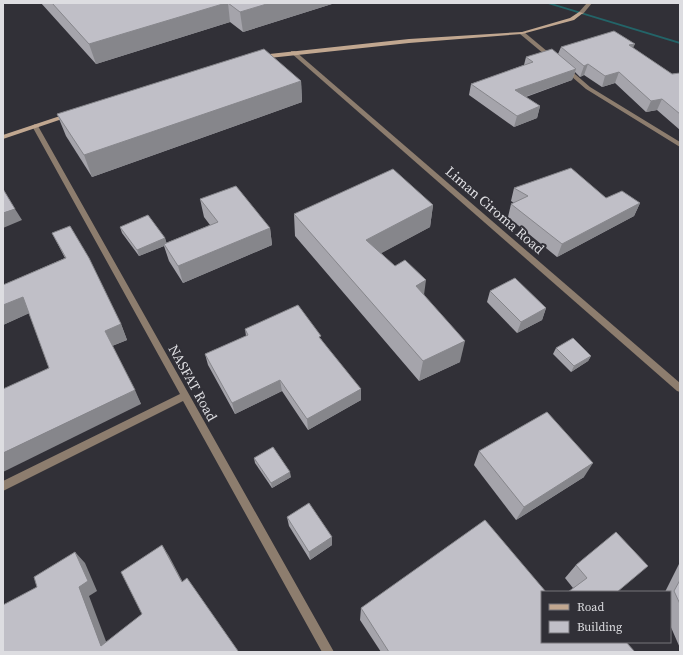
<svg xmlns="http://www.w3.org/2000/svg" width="683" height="655" viewBox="0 0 683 655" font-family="'Source Serif 4',serif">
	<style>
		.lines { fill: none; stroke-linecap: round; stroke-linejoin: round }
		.stream { fill: #236468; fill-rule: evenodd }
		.street { fill: #8d7d6e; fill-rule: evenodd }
		.secondary { fill: #c1a790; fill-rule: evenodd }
		.wall { fill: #a5a4ab }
		.shaded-wall { fill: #86868b }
		.building { fill: #c0bfc7; stroke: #86868b }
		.labels { text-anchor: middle; stroke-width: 4; stroke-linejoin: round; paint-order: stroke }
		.street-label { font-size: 14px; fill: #dddde1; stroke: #313037 }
	</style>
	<rect width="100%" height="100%" fill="#313037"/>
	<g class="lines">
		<path class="stream" d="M545,3H551L680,42V44Z"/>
		<g class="street">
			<path d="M587,3H592L583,14H579V12Z"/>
			<path d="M520,32H524L554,57V59H550L520,34Z"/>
			<path d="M291,51H295L680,383V392L677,391L291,53Z"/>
			<path d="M564,68H568L590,87L680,142V147L586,89L564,70Z"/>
			<path d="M35,124L38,126L334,652H322L183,401L3,491V481L180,394L32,126Z"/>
		</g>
		<g class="secondary">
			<path d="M579,12L583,13L574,20L522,34L409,43L260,59L257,57L260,55L409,39L522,32L570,18Z"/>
			<path d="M69,113L71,114V116L3,139V135Z"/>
		</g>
	</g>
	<g class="wall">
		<path d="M41,3H335L243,32L230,22L96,64Z"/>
		<path d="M561,47L633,48L672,74L680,73V130L657,110L646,112L615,83L602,87L584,75L580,77L575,72L572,80L526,97L540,106L537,118L514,127L469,95L471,84L524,65L526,57L558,54Z"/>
		<path d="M301,81L302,102L92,177L66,136L57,114Z"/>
		<path d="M514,188L606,198L640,203L634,216L557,257L508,217L511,204L514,203L511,201Z"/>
		<path d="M200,199L270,228L272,245L183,283L169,261L164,246L139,256L122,233L120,227L165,238L166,243L210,225L204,217Z"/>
		<path d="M433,205L430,227L381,253L424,294L460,362L419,381L295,236L294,214Z"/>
		<path d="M52,233L121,324L127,340L112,346L141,404L49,368L29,313L3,325V285L65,258Z"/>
		<path d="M490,291L546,308L542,320L517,333L487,302Z"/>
		<path d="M245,329L321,339L361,400L308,430L282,391L235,414L208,365L205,354L246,336Z"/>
		<path d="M556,348L591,356L588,361L571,372L553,354Z"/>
		<path d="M479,451L584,477L516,520L474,465Z"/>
		<path d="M254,458L291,477L272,488L255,463Z"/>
		<path d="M287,517L332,545L310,560L289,526Z"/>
		<path d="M680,562V648L670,625V592H665Z"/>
		<path d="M576,565L648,566L573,588L565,578Z"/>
		<path d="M361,608L542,642L635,652H381L360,620Z"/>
	</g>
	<g class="shaded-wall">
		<path d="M226,3H228L230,22L96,64L89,44Z"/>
		<path d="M270,3H335L243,32L240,12Z"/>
		<path d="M635,44L630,54L629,45Z"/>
		<path d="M588,64L584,75L580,77L584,66Z"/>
		<path d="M576,69L572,80L513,101L515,90Z"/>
		<path d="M619,72L615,83L602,87L605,76Z"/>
		<path d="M301,81L302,102L92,177L84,155Z"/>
		<path d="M662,99L657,110L646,112L651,101Z"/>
		<path d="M540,106L537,118L514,127L517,116Z"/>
		<path d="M640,203L634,216L557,257L562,244Z"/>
		<path d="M433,205L430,227L365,262L366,240Z"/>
		<path d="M15,209L22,220L3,228V213Z"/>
		<path d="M270,228L272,245L183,283L178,266Z"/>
		<path d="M165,238L167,244H164V246L139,256L137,250Z"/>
		<path d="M426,280L423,302L416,286Z"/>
		<path d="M23,297L32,312L3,325V305Z"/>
		<path d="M546,308L542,320L517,333L521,322Z"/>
		<path d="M121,324L127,340L112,346L105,331Z"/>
		<path d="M465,341L460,362L419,381L423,361Z"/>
		<path d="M591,356L588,361L571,372L574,366Z"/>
		<path d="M280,380L282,391L235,414L232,403Z"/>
		<path d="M361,389V400L308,430L307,419Z"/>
		<path d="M135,390L141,404L3,472V453Z"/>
		<path d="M593,463L584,477L516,520L524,507Z"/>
		<path d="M290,472L291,477L272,488L271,483Z"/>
		<path d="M332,537V545L310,560L309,552Z"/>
		<path d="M162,545L169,556L188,592L182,582Z"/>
		<path d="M75,552L85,563L97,591L89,596L110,652L101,646L79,587Z"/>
	</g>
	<g class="building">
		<path d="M52,3H226L89,44Z"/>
		<path d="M228,3H270L240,12Z"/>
		<path d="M614,31L635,44L629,45L672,74L680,73V114L662,99L651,101L619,72L605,76L588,64L584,66L561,47Z"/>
		<path d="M264,49L301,81L84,155L57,114Z"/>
		<path d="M552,49L576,69L515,90L540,106L517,116L471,84L533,62L526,57Z"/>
		<path d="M571,168L606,198L622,191L640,203L562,244L511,204L528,196L514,188Z"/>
		<path d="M393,169L433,205L366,240L395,266L405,260L426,280L416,286L465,341L423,361L294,214Z"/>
		<path d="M236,186L270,228L178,266L164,244L218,222L200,199Z"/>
		<path d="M3,189L15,209L3,213Z"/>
		<path d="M148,215L165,238L137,250L120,227Z"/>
		<path d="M70,226L89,258L121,324L105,331L135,390L3,453V389L49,368L23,297L3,305V285L66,258L52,233Z"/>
		<path d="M515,278L546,308L521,322L490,291Z"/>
		<path d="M298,305L321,336L319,337L361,389L307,419L280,380L232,403L205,354L248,335L245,329Z"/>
		<path d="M573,338L591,356L574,366L556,348Z"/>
		<path d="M547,412L593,463L524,507L479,451Z"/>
		<path d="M273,447L290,472L271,483L254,458Z"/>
		<path d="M309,503L332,537L309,552L287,517Z"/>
		<path d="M485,520L546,592H542V642H626L635,652H389L361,608Z"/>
		<path d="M616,532L648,566L617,592H568L587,578L576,565Z"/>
		<path d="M162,545L182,582L187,578L238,651L236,652H3V605L37,587L34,577L75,552L88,581L79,587L101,646L142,614L121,572Z"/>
		<path d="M680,580V604L674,591Z"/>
	</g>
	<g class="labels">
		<g class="street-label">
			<text transform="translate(495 210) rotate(41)" y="5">Liman Ciroma Road</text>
			<text transform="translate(193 383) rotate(61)" y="5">NASFAT Road</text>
		</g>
	</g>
	<rect width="683" height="655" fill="none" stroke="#dddde1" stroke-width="8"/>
	<rect x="541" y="591" width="130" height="52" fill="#313037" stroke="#76757b"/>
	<rect x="549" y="604" width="20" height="6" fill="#c1a790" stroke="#76757b"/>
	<text x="577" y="611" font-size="12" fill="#dddde1">Road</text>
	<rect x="549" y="621" width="20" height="12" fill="#c0bfc7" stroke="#76757b"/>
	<text x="577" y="631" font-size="12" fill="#dddde1">Building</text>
</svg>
